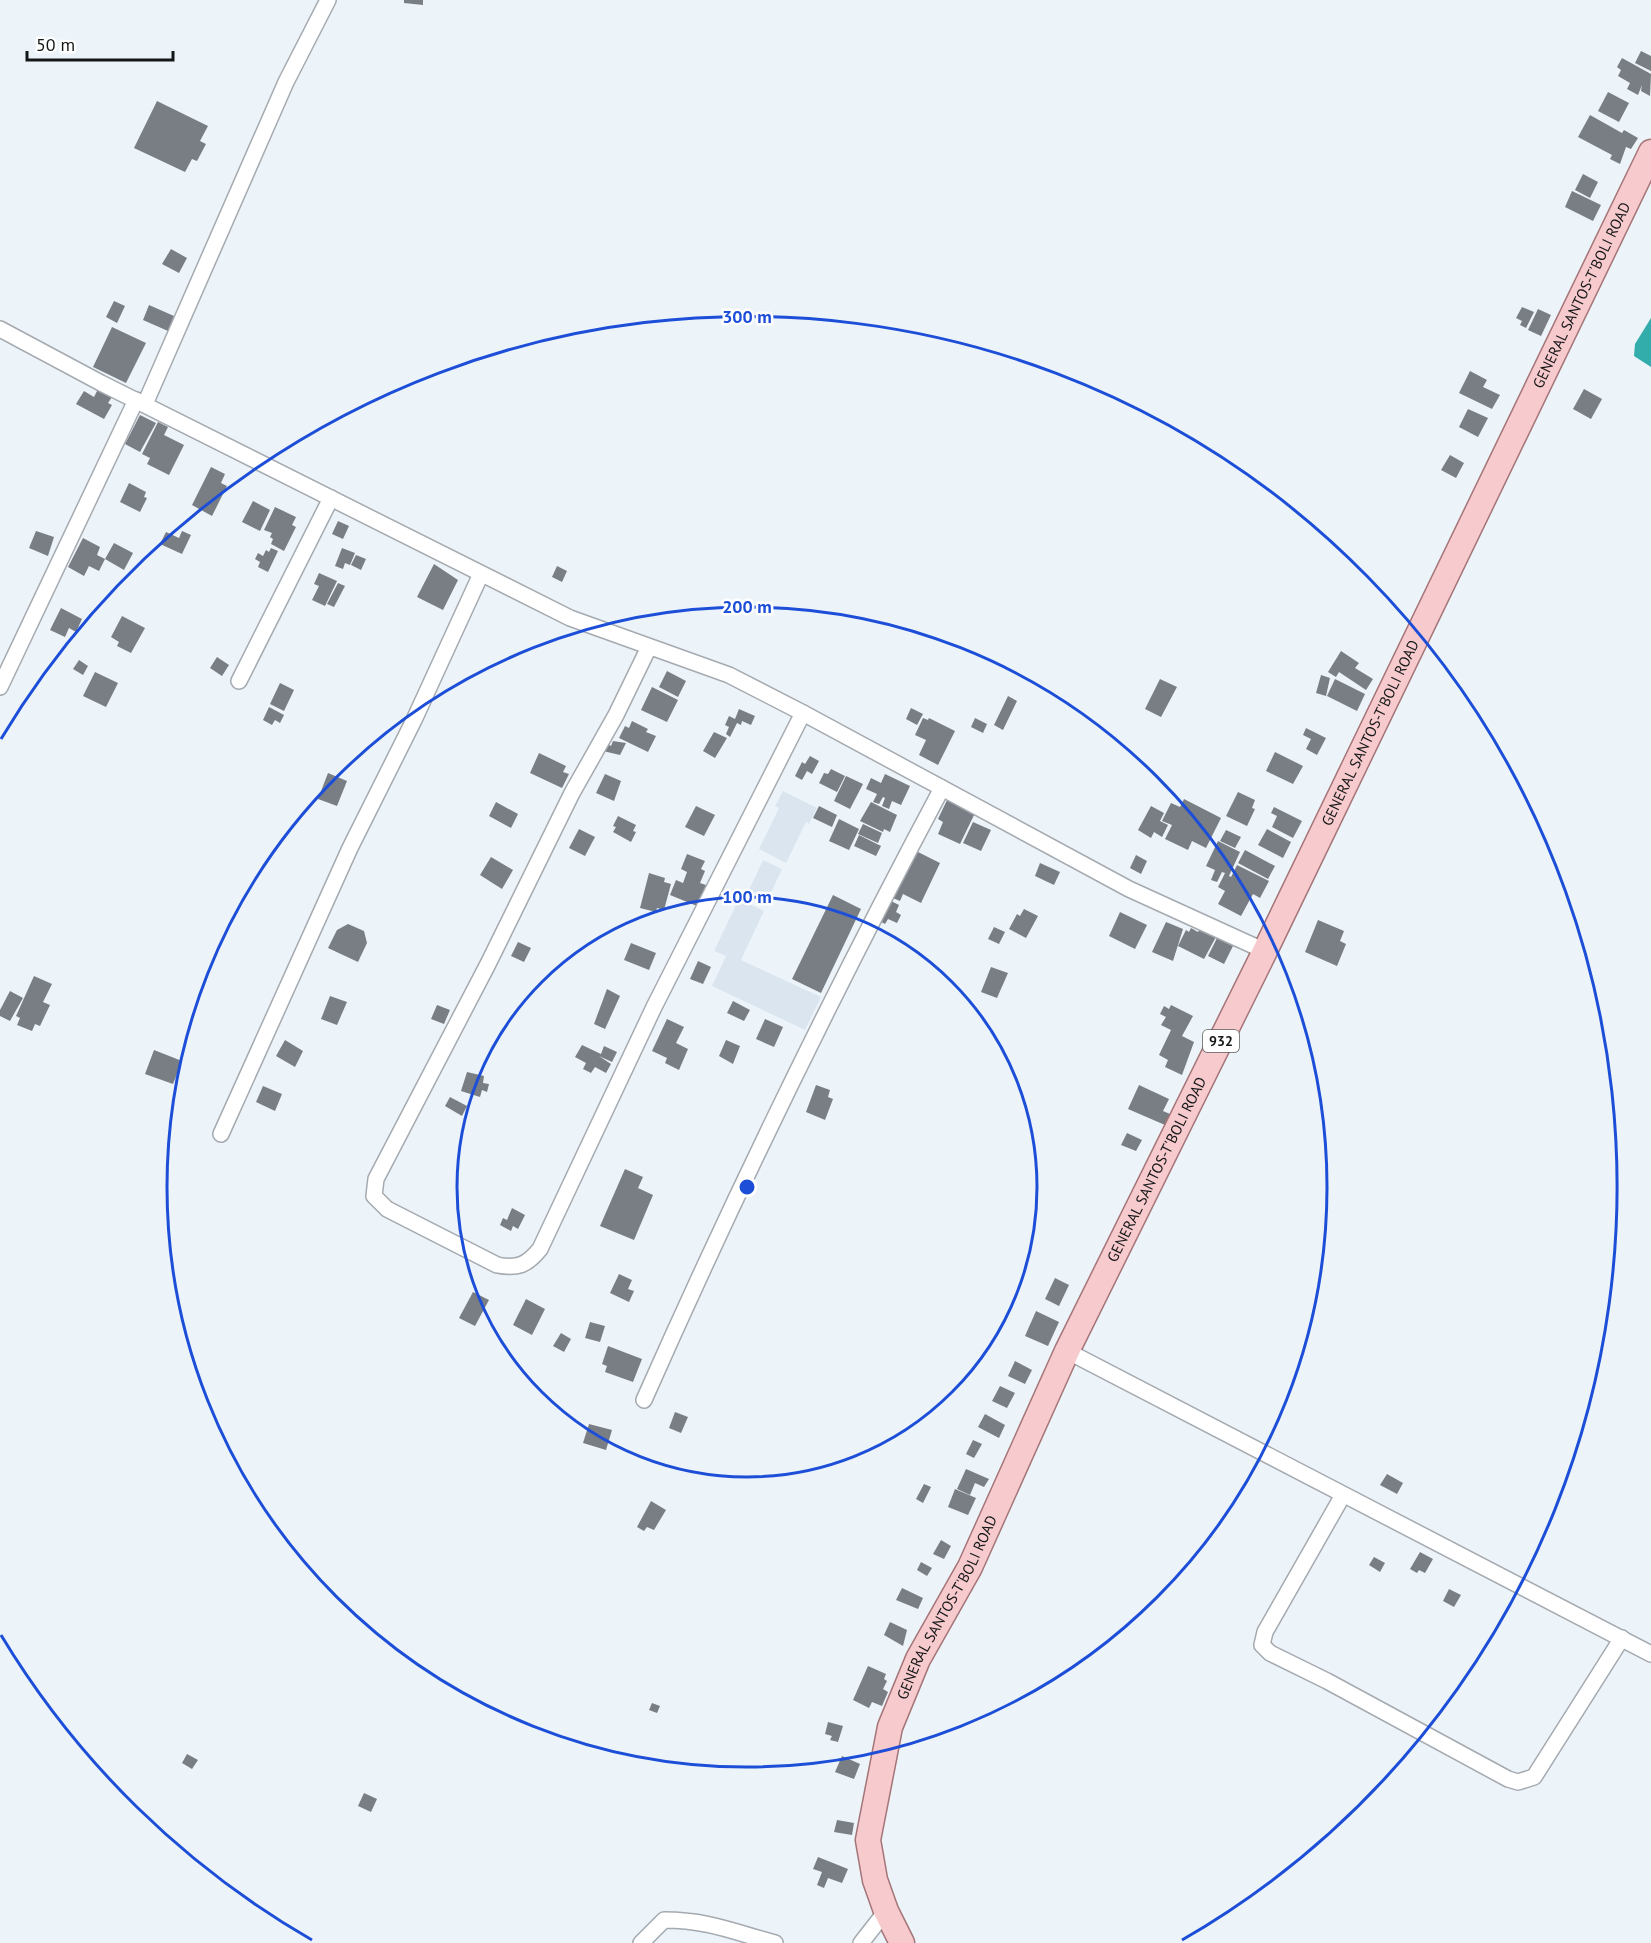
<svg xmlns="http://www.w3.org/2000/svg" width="1651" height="1943" viewBox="0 0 1651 1943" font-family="'PT Sans',sans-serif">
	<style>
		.built { fill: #dae5f0 }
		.water { fill: #33acac }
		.building { fill: #797e84 }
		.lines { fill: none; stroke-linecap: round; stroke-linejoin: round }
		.street-casing { stroke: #a4aab0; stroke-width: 18 }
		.primary-casing { stroke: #a47578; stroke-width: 27 }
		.street { stroke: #fff; stroke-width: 15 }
		.primary { stroke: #f7cacd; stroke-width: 24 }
		.ring { fill: none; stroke: #1d4ed8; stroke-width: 3 }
		.labels { text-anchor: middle; stroke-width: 5; stroke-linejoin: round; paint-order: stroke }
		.shield { fill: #fff; stroke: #5a5d5d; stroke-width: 1.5 }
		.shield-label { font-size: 14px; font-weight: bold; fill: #141718 }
		.street-label { font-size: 15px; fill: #141718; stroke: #fff }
		.centre { fill: #1d4ed8; stroke: #fff; stroke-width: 3 }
		.ring-label { font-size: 18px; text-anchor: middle; font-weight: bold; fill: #1d4ed8; stroke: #fff; stroke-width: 5; stroke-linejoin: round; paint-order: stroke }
	</style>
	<rect width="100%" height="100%" fill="#edf4f9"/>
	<g class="built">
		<path d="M783,791L817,808L809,824L806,822L786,863L759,849L779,808L775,806Z"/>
		<path d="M763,860L782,869L768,899L749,890Z"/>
		<path d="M739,899L764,911L741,960L821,997L805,1030L712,986L726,956L714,951Z"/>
	</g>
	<path class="water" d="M1651,318V367L1634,356L1635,344Z"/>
	<g class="building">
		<path d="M404,0H423V5L404,3Z"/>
		<path d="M1641,51L1651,56V71L1635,63Z"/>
		<path d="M1622,58L1651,74L1650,96L1641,91L1642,85L1638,95L1627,89L1630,83L1618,76L1621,70L1617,67Z"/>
		<path d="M1608,92L1629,103L1619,122L1598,111Z"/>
		<path d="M157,101L208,126L200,141L206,144L197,161L192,159L185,172L134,148Z"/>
		<path d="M1590,115L1622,133L1624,130L1638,138L1631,149L1626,147L1620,164L1610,159L1612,155L1578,137Z"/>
		<path d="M1583,174L1598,182L1590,198L1575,190Z"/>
		<path d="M1572,191L1601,205L1593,221L1565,207Z"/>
		<path d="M171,249L187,258L179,273L162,264Z"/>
		<path d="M114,301L125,306L117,323L106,317Z"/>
		<path d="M149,305L174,316L168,331L143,320Z"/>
		<path d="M1522,307L1534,312L1526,328L1520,325L1522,321L1516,318Z"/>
		<path d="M1538,309L1551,315L1541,336L1528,330Z"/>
		<path d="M112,327L146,343L126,383L93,367Z"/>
		<path d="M1470,371L1487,380L1483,387L1500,395L1492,409L1459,393Z"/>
		<path d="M98,389L112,397L108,403L112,405L104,419L76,404L84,391L94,397Z"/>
		<path d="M1584,389L1602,399L1591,419L1573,409Z"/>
		<path d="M1468,409L1488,418L1478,437L1459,427Z"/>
		<path d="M140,415L156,423L140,452L125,444Z"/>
		<path d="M158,422L168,427L164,435L184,445L169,475L147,464L150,458L142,454Z"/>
		<path d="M1450,455L1464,463L1456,478L1441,470Z"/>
		<path d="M211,467L225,474L221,483L227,486L212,516L192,505Z"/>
		<path d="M129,483L146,492L144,497L147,498L140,512L120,502Z"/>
		<path d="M253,501L270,510L260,531L242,522Z"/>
		<path d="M275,507L296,517L292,525L296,527L284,551L271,544L273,539L270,537L272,533L264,530Z"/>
		<path d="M338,521L349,526L343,539L332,534Z"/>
		<path d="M36,531L54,537L48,556L29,548Z"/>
		<path d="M182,531L191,535L182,554L160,544L166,532L179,538Z"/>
		<path d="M83,538L100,547L97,555L105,559L99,571L89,566L84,576L68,567Z"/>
		<path d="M114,543L133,553L124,570L105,559Z"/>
		<path d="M271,548L278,551L268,572L258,567L260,562L255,559L258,553L263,556L266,550L269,552Z"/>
		<path d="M342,548L355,553L350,565L345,563L343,569L335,566Z"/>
		<path d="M356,555L366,559L361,570L351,565Z"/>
		<path d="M434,564L458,580L443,610L417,597Z"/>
		<path d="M557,566L567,571L562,582L552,577Z"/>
		<path d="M319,573L337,581L325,606L312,600L319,586L314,584Z"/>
		<path d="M338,583L345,586L334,607L327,604Z"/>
		<path d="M61,608L82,619L76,632L69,628L65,637L50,630Z"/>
		<path d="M122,616L145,628L131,653L117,646L119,642L111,637Z"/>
		<path d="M1341,651L1359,663L1355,668L1373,679L1366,690L1339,672L1336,677L1328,672Z"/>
		<path d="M217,657L229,665L222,676L210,668Z"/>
		<path d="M79,660L88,666L83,675L73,669Z"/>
		<path d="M667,671L686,681L678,697L659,687Z"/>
		<path d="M95,672L118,683L106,707L83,696Z"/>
		<path d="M1321,675L1330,678L1326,696L1316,693Z"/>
		<path d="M1160,679L1177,687L1161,717L1145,709Z"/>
		<path d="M1335,679L1365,694L1357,711L1327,696Z"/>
		<path d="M280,683L294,690L284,711L270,704Z"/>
		<path d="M652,687L678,700L667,722L641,710Z"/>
		<path d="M1008,696L1017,701L1003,730L994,725Z"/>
		<path d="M269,707L284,715L280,723L275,720L272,725L263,720Z"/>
		<path d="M911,708L923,714L917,725L906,719Z"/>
		<path d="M739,709L755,716L751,725L742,721L741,725L737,723L730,737L726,734L729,727L725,725L729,716L735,719Z"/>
		<path d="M923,718L928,720L929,718L955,731L938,765L919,755L926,740L915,735Z"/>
		<path d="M975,718L987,724L983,733L971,727Z"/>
		<path d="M632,721L648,729L646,732L656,736L648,752L619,738L625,726L629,728Z"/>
		<path d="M1306,728L1326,738L1317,755L1306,749L1311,739L1303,735Z"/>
		<path d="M714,732L727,738L715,758L703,751Z"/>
		<path d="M613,741L626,743L620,755L603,751L606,743L611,746Z"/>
		<path d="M1275,752L1303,766L1293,784L1266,771Z"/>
		<path d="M539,753L566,766L563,772L569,774L562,788L530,773Z"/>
		<path d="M810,756L819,761L812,774L807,771L802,780L795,776L802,762L805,764Z"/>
		<path d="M831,769L845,776L837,792L819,783L824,773L828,774Z"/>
		<path d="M328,773L347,781L337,806L318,799Z"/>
		<path d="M605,774L621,781L614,801L596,793Z"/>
		<path d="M885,774L910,786L901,805L892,801L889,809L882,806L885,798L883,797L879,804L873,802L877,794L866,789L871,778L881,783Z"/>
		<path d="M846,776L863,784L850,809L834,801Z"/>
		<path d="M1238,792L1255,800L1252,808L1255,809L1247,826L1226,816Z"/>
		<path d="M948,798L976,811L960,844L938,834L943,822L938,819Z"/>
		<path d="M1184,799L1221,818L1206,848L1192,841L1188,850L1165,839L1172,825L1162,821L1171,803L1180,807Z"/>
		<path d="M496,802L518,814L511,828L489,816Z"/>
		<path d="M871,802L897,815L890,832L884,829L883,832L860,821Z"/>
		<path d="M696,806L715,815L704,836L685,827Z"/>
		<path d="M819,806L837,815L832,827L813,818Z"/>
		<path d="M1151,806L1164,813L1160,821L1168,825L1162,837L1154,832L1151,838L1138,830Z"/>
		<path d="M1274,807L1302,821L1293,838L1272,827L1277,816L1271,813Z"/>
		<path d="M618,816L636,825L633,831L636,832L631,842L613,832L616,827L613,826Z"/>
		<path d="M839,819L859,829L849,850L829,841Z"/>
		<path d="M973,822L991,830L981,851L963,843Z"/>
		<path d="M863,824L882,833L878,843L858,834Z"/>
		<path d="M579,829L595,837L585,856L569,848Z"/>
		<path d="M1267,829L1291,842L1283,858L1258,845Z"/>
		<path d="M1226,830L1241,837L1235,848L1220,841Z"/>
		<path d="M859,835L881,846L876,856L854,846Z"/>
		<path d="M1218,841L1240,852L1229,876L1231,877L1237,865L1269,881L1260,898L1253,894L1241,916L1218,904L1225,891L1218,887L1225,873L1222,872L1217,882L1211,880L1215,870L1206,866Z"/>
		<path d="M912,849L940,863L921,903L903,894L900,901L888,896Z"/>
		<path d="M1245,850L1275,866L1268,879L1238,863Z"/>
		<path d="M687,854L705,861L701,869L705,871L700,883L706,885L697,906L670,895L676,880L683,883L687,872L681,869Z"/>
		<path d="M1136,855L1147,861L1141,874L1130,868Z"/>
		<path d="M491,857L513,870L502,889L480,875Z"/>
		<path d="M1040,863L1060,872L1054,885L1035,876Z"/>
		<path d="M649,873L665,878L664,882L671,884L664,910L657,908L656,912L640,908Z"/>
		<path d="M833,895L861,909L821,993L792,979Z"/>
		<path d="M889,900L899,905L896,912L901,915L897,923L888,919L885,924L874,918Z"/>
		<path d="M1024,909L1038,916L1026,938L1009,929L1017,914L1020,916Z"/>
		<path d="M1120,912L1147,925L1135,949L1109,936Z"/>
		<path d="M1318,920L1344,931L1340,941L1346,944L1337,966L1305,952Z"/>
		<path d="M1166,922L1183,929L1173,961L1152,952Z"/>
		<path d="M348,924L364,931L367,943L358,962L328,948L337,930Z"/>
		<path d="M994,927L1005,932L999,944L988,939Z"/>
		<path d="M1191,928L1198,932L1200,929L1216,937L1204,959L1178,946L1186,930L1189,932Z"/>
		<path d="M1217,938L1233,946L1224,964L1208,956Z"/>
		<path d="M518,942L531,948L524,962L511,956Z"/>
		<path d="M631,943L656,953L649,970L624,960Z"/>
		<path d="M698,961L711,967L703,984L690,979Z"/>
		<path d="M991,967L1008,973L997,998L981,992Z"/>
		<path d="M34,976L52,984L43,1002L50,1005L40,1026L35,1024L32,1031L17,1025L20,1018L16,1016Z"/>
		<path d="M607,989L620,996L605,1029L594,1024Z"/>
		<path d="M10,991L23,998L10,1021L0,1016V1010Z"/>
		<path d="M330,996L347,1002L337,1025L321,1019Z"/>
		<path d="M733,1001L750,1010L744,1021L727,1013Z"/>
		<path d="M437,1005L450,1010L444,1024L431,1019Z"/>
		<path d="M1171,1005L1193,1016L1182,1036L1194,1042L1182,1075L1165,1067L1168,1060L1159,1055L1171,1030L1161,1025L1166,1017L1160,1014L1164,1006L1169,1009Z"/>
		<path d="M667,1019L684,1027L676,1043L688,1049L679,1070L665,1063L667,1058L652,1051Z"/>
		<path d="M765,1019L783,1027L774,1047L756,1039Z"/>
		<path d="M285,1040L303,1051L295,1067L276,1056Z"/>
		<path d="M726,1040L740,1046L733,1064L719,1056Z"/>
		<path d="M582,1045L601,1054L604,1046L617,1052L612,1062L599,1056L611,1064L606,1073L595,1067L591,1073L583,1069L586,1063L575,1057Z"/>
		<path d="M154,1050L182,1061L173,1084L145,1074Z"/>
		<path d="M467,1072L484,1076L483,1083L489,1084L487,1092L482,1090L480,1097L461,1091Z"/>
		<path d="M816,1085L830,1090L828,1097L833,1099L825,1120L806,1112Z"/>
		<path d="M1139,1085L1169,1099L1163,1111L1170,1114L1165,1125L1128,1109Z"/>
		<path d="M263,1086L282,1094L275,1111L256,1102Z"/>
		<path d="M450,1097L467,1106L462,1116L445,1106Z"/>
		<path d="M1127,1133L1142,1140L1136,1151L1121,1145Z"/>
		<path d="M625,1169L643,1177L638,1188L653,1195L634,1240L600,1226Z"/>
		<path d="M512,1208L525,1215L518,1229L513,1226L511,1231L500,1225L503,1218L507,1220Z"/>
		<path d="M619,1274L632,1280L628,1289L634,1291L629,1302L610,1293Z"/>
		<path d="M1055,1278L1069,1285L1059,1306L1045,1299Z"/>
		<path d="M473,1292L489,1300L475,1326L459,1318Z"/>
		<path d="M526,1299L545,1309L532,1335L513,1325Z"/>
		<path d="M1036,1311L1059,1322L1048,1346L1025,1336Z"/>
		<path d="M590,1322L605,1326L600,1342L585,1338Z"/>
		<path d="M561,1333L571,1339L564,1352L553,1346Z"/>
		<path d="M608,1346L642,1359L633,1382L605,1372L607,1366L602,1364Z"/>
		<path d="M1015,1361L1032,1370L1025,1384L1008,1376Z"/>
		<path d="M1000,1386L1015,1393L1007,1408L992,1401Z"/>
		<path d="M675,1412L688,1417L681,1433L669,1428Z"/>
		<path d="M985,1414L1005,1425L999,1438L978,1427Z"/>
		<path d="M589,1424L612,1430L606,1450L583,1443Z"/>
		<path d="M973,1440L982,1444L974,1458L966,1454Z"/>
		<path d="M966,1469L989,1479L984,1487L975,1483L970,1495L957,1489Z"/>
		<path d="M1387,1474L1403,1483L1397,1494L1380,1485Z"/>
		<path d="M924,1484L931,1487L923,1503L916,1499Z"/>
		<path d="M955,1489L976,1498L968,1515L948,1507Z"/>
		<path d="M651,1501L666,1510L654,1530L647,1527L644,1531L637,1527Z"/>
		<path d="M941,1540L951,1546L944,1559L933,1554Z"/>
		<path d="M1420,1552L1433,1559L1425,1573L1419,1570L1417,1573L1410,1569Z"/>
		<path d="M1374,1557L1385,1563L1380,1572L1369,1565Z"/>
		<path d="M921,1562L932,1568L927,1576L917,1570Z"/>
		<path d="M902,1588L923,1598L918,1609L896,1600Z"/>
		<path d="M1449,1589L1461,1595L1454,1607L1443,1601Z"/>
		<path d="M890,1622L907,1630L903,1646L884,1635Z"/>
		<path d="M868,1666L886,1674L884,1679L887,1681L883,1689L888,1692L882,1706L872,1702L869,1708L853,1700Z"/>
		<path d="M652,1703L660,1706L657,1713L649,1710Z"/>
		<path d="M828,1722L843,1726L838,1742L830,1740L832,1736L825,1734Z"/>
		<path d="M187,1754L198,1760L192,1769L182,1763Z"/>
		<path d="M842,1756L860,1764L854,1779L835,1772Z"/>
		<path d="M364,1793L377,1799L371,1812L358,1806Z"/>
		<path d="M837,1820L854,1823L852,1835L834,1832Z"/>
		<path d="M818,1857L848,1869L842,1883L828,1878L824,1888L817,1885L822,1872L813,1869Z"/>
	</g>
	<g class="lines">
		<g class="street-casing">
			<g id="street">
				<path d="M0,329L101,383L570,618L729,675L803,713L1129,889L1265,951"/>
				<path d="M145,404L286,82L328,0"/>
				<path d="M649,647L616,715L572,793L488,964L376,1179L374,1196L387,1209L497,1265C518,1269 527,1265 540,1249L654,1007L803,713"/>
				<path d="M239,681L331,498"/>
				<path d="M0,687L136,400"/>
				<path d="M221,1134L350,848L414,720L481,574"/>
				<path d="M1067,1351L1651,1654"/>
				<path d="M644,1400C736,1192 835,989 942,788"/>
				<path d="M1343,1495L1265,1632L1262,1645L1270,1653L1327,1681L1508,1779L1518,1782L1534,1777L1622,1638"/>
				<path d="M641,1943L664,1920C708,1920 734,1932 775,1943"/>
				<path d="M861,1943L886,1911"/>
			</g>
		</g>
		<g class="primary-casing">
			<g id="primary">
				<path id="s1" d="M902,1943L886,1911L875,1880L868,1840L890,1727L918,1659L970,1567L1067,1351L1265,951L1651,152"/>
			</g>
		</g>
		<use href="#street" class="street"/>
		<use href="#primary" class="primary"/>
	</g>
	<g class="ring">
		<circle cx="747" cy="1187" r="290"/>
		<circle cx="747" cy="1187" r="580"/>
		<path d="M312 1940A870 870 0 0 1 1 1635M1 739A870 870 0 1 1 1182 1940"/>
	</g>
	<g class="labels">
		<rect class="shield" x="1203" y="1030" width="36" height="22" rx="4.5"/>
		<g class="shield-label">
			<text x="1221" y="1046">932</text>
		</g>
		<g class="street-label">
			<text dy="5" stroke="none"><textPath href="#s1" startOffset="1815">GENERAL SANTOS-T'BOLI ROAD</textPath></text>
			<text dy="5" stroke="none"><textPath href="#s1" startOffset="1329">GENERAL SANTOS-T'BOLI ROAD</textPath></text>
			<text dy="5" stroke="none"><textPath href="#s1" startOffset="843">GENERAL SANTOS-T'BOLI ROAD</textPath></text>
			<text dy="5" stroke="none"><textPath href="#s1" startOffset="357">GENERAL SANTOS-T'BOLI ROAD</textPath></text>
		</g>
	</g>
	<circle cx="747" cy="1187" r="9" class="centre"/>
	<g class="ring-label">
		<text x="747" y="323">300 m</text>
		<text x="747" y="613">200 m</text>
		<text x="747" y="903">100 m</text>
	</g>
	<path d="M27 51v9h146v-9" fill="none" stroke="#141718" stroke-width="3"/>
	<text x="36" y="51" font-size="18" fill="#141718" stroke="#ffffff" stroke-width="4.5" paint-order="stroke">50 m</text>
</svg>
